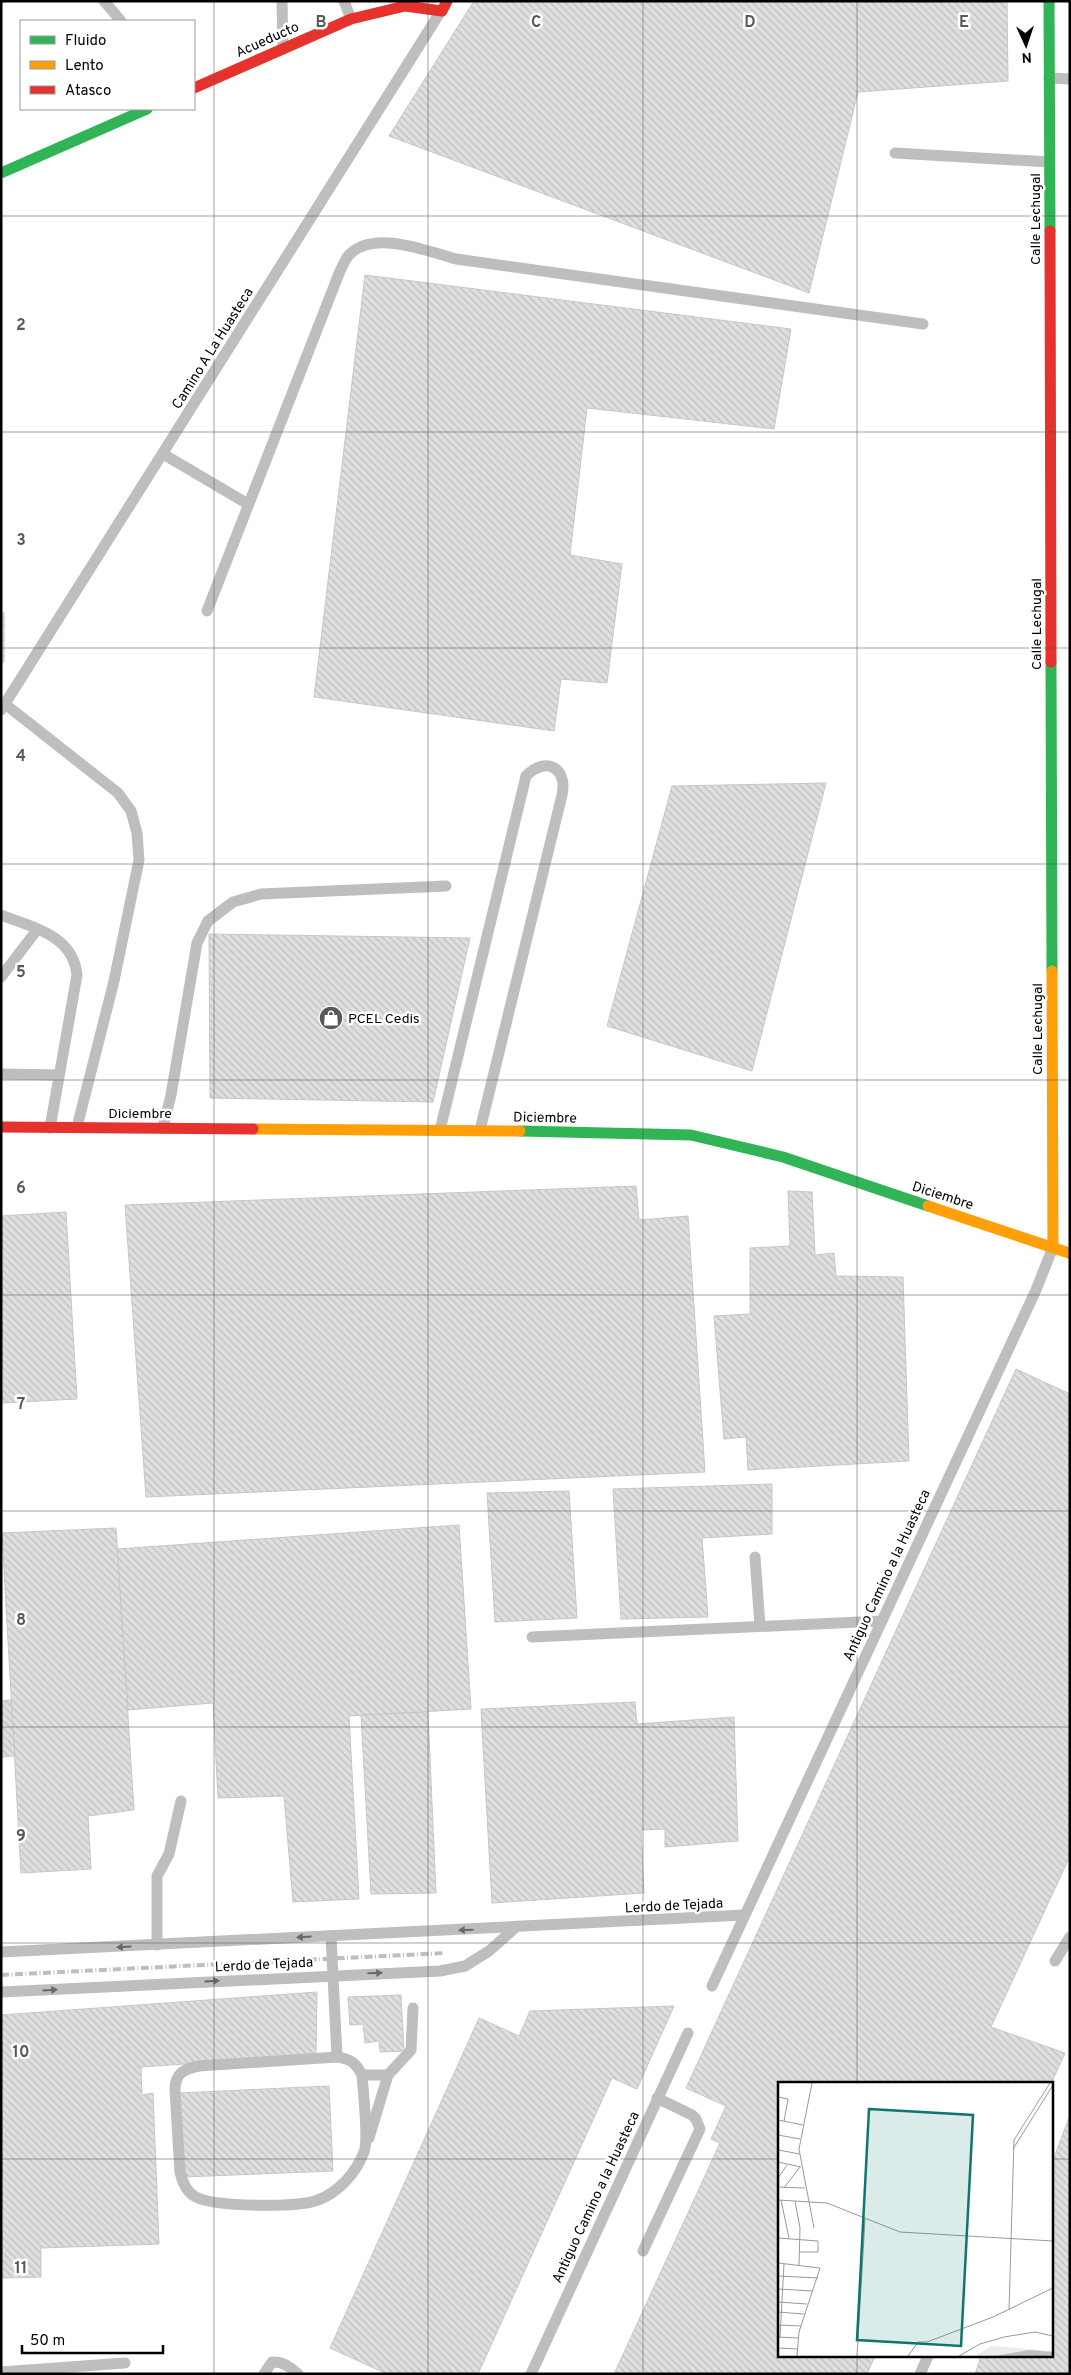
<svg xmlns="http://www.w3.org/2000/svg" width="1071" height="2375" viewBox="0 0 1071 2375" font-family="Overpass,sans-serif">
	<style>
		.building { fill: url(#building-back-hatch); stroke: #c7c7c7 }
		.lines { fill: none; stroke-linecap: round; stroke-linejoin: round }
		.lane { stroke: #bebebe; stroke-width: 11 }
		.fast { stroke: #30b455; stroke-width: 11 }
		.slow { stroke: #ff9f0a; stroke-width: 11 }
		.jam { stroke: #e5322d; stroke-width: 11 }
		.rail { stroke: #bebebe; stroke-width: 4; stroke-dasharray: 8 2.5 1 2.5; stroke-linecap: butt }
		.oneway { fill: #686868 }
		.grid { fill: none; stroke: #595959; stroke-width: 1; stroke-opacity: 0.55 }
		.labels { text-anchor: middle; stroke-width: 5; stroke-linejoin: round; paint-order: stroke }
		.street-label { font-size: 14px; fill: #000; stroke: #fff }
		.poi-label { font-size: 14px; fill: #000; stroke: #fff; text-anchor: start }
		.inset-road { fill: none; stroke: #999; stroke-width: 1 }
		.view { fill: #0f766e; fill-opacity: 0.15; stroke: #0f766e; stroke-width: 2.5 }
		.inset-edge { fill: none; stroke: #000; stroke-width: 2.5 }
		.grid-label { font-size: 16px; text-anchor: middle; font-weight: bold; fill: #595959; stroke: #fff; stroke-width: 5; stroke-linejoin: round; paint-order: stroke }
	</style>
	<defs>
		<pattern id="building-back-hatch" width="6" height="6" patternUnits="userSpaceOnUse" patternTransform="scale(1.25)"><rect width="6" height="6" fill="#dfdfdf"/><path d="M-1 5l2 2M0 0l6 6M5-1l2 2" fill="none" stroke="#bebebe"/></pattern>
	</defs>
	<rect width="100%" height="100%" fill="#fff"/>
	<g class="building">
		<path d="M474,1H1007L1008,81L858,92L809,293L389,136Z"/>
		<path d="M365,275L791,329L774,429L587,408L570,555L622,564L607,683L561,679L554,731L314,697Z"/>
		<rect x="1" y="613" width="3" height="49"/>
		<path d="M826,783L752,1071L607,1026L672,786Z"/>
		<path d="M209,934L470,938L433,1102L210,1098Z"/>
		<path d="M636,1186L639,1220L688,1216L705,1472L146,1497L125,1205Z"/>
		<path d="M788,1191L812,1192L815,1255L834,1253L836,1276L903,1277L909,1461L748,1470L746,1437L724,1439L714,1316L750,1314V1248L790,1246Z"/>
		<path d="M66,1212L77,1399L1,1403V1216Z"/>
		<path d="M1016,1369L1070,1394V1856L991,2027L1065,2053L1051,2084H780V2356H875L867,2374H614L720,2143L711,2139L726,2106L686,2088Z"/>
		<path d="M772,1484V1534L702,1538L708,1617L621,1619L613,1489Z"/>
		<path d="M569,1491L577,1618L495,1622L487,1493Z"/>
		<path d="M459,1525L471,1709L349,1716L359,1899L293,1902L284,1796L218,1798L213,1703L128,1710L117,1549Z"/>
		<path d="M116,1528L134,1810L88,1816L91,1869L21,1873L2,1533Z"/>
		<path d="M11,1700L15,1756L1,1757V1701Z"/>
		<path d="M635,1702L637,1724L734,1717L738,1841L665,1847V1829L641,1830L644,1893L492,1903L481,1709Z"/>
		<path d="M428,1712L436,1893L371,1894L361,1715Z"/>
		<path d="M317,1992L316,2055L141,2067L142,2095L153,2093L159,2244L41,2248V2277L1,2278V2015Z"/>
		<path d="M401,1995L404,2051L380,2052L379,2041L365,2043L363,2024L350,2025L348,1997Z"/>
		<path d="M674,2006L637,2089L612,2078L478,2374H387L330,2348L479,2018L519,2036L530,2011Z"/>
		<path d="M329,2086L333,2171L184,2177L179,2093Z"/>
		<path d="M1070,2115V2374H975L981,2356H1052V2163Z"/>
	</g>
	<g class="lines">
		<g class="lane">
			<path d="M104,1L121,21"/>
			<path d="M282,1L283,48"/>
			<path d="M344,1L351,19"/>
			<path d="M1049,78L1070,79"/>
			<path d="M895,153L1049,162"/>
			<path d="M163,454L248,504"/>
			<path d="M207,611L338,276C341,269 344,261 349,255C373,229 427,251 456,259L923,324"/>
			<path d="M5,704L118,793L131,811L137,833L139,860L114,981L77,1127"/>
			<path d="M1,710L441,11"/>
			<path d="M1,915C34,928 73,935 77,975L50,1128"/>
			<path d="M1,977L37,930"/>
			<path d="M1,1074L58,1075"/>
			<path d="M163,1128L171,1095L197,943L208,921L233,902L261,894L446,886"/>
			<path d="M440,1130L526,776C545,756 568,767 562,795L480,1130"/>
			<path d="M755,1557L760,1626"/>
			<path d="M532,1637L881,1621"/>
			<path d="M331,1936L337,2057"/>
			<path d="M157,1945V1876L169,1854L181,1801"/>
			<path d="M1,1952L744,1915"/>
			<path d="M1055,1961L1070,1937"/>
			<path d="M712,1986L1036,1290L1053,1247"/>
			<path d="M1,1992L440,1971L465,1966L489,1951L515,1928"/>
			<path d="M337,2057C351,2059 356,2063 362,2075C363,2091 369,2140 364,2152C356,2173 339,2192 318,2200C297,2208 215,2207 196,2197C186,2192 182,2181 180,2172L175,2090C175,2073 184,2069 199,2066Z"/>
			<path d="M362,2075H388"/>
			<path d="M369,2138L388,2075L411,2050L413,2008"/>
			<path d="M643,2251L700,2129L696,2119L692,2115L657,2098"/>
			<path d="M1,2372L125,2363"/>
			<path d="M264,2374L272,2362C282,2361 291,2367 298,2374"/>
			<path d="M531,2374L688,2033"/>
			<path d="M920,2374L928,2356"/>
		</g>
		<g class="fast">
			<path d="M1049,1L1050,231"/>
			<path d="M1,173L147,109"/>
			<path d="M1051,662L1052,971"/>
			<path d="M520,1131L691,1135L783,1157L928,1206"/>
		</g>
		<g class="slow">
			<path d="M1052,971L1053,1247"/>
			<path d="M253,1129L520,1131"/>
			<path d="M928,1206L1069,1253"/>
		</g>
		<g class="jam">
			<path d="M194,88L351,19L405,6L442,11L447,1"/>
			<path d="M1050,231L1051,662"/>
			<path d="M1,1127L253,1129"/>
		</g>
		<path class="rail" d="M1,1975L445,1953"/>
	</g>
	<defs><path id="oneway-solid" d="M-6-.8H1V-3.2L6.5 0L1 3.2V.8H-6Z" transform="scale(1.25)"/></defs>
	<g class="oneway">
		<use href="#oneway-solid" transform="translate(466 1930) rotate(178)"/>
		<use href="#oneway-solid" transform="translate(304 1937) rotate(177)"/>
		<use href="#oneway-solid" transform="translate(124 1947) rotate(177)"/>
		<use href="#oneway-solid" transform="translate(375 1973) rotate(-2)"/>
		<use href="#oneway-solid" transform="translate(212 1981) rotate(-3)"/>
		<use href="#oneway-solid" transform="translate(50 1990) rotate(-3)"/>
	</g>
	<path class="grid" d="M214,1V2374M428,1V2374M643,1V2374M857,1V2084M1,216H1070M1,432H1070M1,648H1070M1,864H1070M1,1080H1070M1,1295H1070M1,1511H1070M1,1727H1070M1,1943H1070M1,2159H780M1052,2159H1070M857,2356V2374"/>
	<defs>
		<g id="shop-disc" transform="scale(1.25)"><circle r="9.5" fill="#595959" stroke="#fff"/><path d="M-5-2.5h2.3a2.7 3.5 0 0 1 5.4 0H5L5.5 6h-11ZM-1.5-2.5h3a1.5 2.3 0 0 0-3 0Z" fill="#fff"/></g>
	</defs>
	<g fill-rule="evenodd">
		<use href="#shop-disc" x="331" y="1018"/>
	</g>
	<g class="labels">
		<g class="street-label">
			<text transform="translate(267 39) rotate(-24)" y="5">Acueducto</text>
			<text transform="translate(1035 219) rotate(-90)" y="5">Calle Lechugal</text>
			<text transform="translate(212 348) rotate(-58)" y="5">Camino A La Huasteca</text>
			<text transform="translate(1036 624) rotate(-90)" y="5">Calle Lechugal</text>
			<text transform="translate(1037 1029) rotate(-90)" y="5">Calle Lechugal</text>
			<text x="140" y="1118">Diciembre</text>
			<text transform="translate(545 1117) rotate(1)" y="5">Diciembre</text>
			<text transform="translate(943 1195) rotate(18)" y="5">Diciembre</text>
			<text transform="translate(886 1575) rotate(-65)" y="5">Antiguo Camino a la Huasteca</text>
			<text transform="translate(674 1905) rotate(-3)" y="5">Lerdo de Tejada</text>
			<text transform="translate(264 1964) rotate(-3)" y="5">Lerdo de Tejada</text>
			<text transform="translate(595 2197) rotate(-65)" y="5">Antiguo Camino a la Huasteca</text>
		</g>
		<g class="poi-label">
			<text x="348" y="1023">PCEL Cedis</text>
		</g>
	</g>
	<g transform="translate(778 2082)">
		<rect width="275" height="275" fill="#fff"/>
		<path d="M214,264L275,269V274H197Z" fill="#ececec"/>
		<path d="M251,268L275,270V274H217Z" fill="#bfbfbf"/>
		<path class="inset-road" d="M34,1L21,67L36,146M0,15L10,17L6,39M0,38L25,43M0,53L22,57M235,67L275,3M0,68L22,72M0,80L23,85M0,96L9,83M0,105L27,106M6,106L22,85M0,118L49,121L122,150L275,159M3,118L11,156M17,119L22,146L21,183M0,156L40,159V170H22M0,181L42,186L21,250L19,274M0,194L40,196M0,207L35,209M0,220L29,222M231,228L236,58L272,1M0,230L26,232M0,243L23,244M0,255L20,256M2,255L6,182M0,266L20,267M79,274L87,137M130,274L140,260H149L215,235L275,206M181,274L202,262L226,255L257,250L275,254"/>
		<path class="view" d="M91,27L195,33L183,264L79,258Z"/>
		<rect width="275" height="275" class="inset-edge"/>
	</g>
	<g class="grid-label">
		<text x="321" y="27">B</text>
		<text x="536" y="27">C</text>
		<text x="750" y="27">D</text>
		<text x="964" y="27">E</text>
		<text x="21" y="330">2</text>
		<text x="21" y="545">3</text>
		<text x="21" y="761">4</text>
		<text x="21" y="977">5</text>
		<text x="21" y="1193">6</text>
		<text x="21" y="1409">7</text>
		<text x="21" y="1625">8</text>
		<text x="21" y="1841">9</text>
		<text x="21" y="2057">10</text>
		<text x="21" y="2273">11</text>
	</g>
	<rect width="1071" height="2375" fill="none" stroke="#000000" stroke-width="5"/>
	<rect x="20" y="20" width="175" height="90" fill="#ffffff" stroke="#999999"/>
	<rect x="30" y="36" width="25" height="8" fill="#30b455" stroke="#999999"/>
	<text x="65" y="45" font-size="15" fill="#000000">Fluido</text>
	<rect x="30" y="61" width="25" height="8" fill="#ff9f0a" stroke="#999999"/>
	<text x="65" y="70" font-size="15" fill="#000000">Lento</text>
	<rect x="30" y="86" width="25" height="8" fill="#e5322d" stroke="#999999"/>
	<text x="65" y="95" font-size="15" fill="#000000">Atasco</text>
	<g transform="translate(1026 45) rotate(177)" stroke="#ffffff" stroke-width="4" paint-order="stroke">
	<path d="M0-4L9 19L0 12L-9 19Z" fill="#000000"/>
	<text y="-8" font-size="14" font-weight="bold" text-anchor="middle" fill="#000000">N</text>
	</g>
	<path d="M22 2345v8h141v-8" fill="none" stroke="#000000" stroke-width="2.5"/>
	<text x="30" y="2345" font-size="15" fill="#000000" stroke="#ffffff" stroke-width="4" paint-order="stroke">50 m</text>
</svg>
